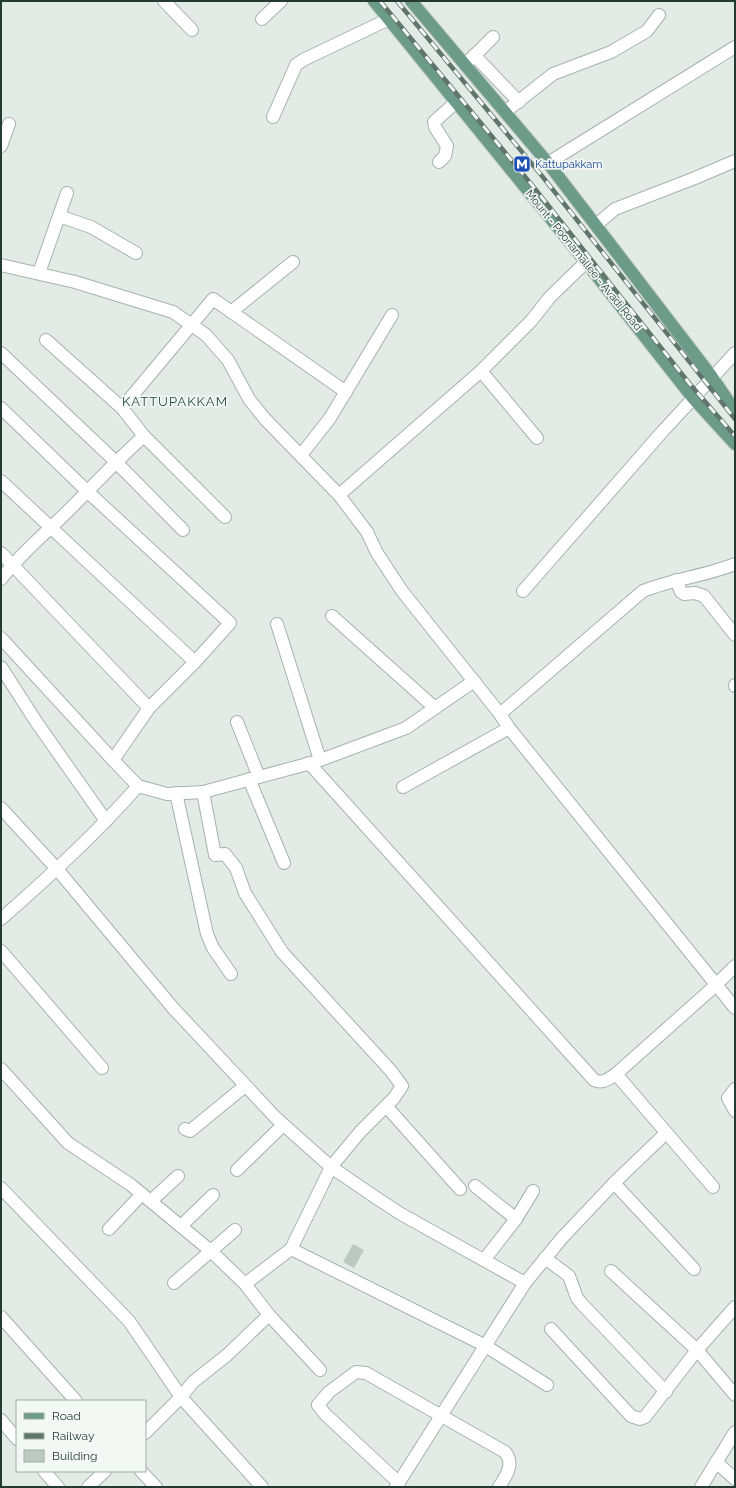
<svg xmlns="http://www.w3.org/2000/svg" width="736" height="1488" viewBox="0 0 736 1488" font-family="Raleway,sans-serif">
	<style>
		.building { fill: #bcc9c2 }
		.lines { fill: none; stroke-linecap: round; stroke-linejoin: round }
		.minor-casing { stroke: #a6b2ad; stroke-width: 14 }
		.major-casing { stroke: #c2c8c6; stroke-width: 14 }
		.minor { stroke: #fff; stroke-width: 12 }
		.major { stroke: #6d9b8a; stroke-width: 12 }
		.rail-casing { stroke: #60766d; stroke-width: 4.5 }
		.rail { stroke: #f3f8f5; stroke-width: 3; stroke-dasharray: 9; stroke-linecap: butt }
		.labels { text-anchor: middle; stroke-width: 3.5; stroke-linejoin: round; paint-order: stroke }
		.transit-label { font-size: 11px; fill: #164399; stroke: #f3f8f5; text-anchor: start }
		.street-label { font-size: 11px; fill: #253a32; stroke: #f3f8f5 }
		.quarter-label { font-size: 13px; letter-spacing: 1px; fill: #234a3c; stroke: #f3f8f5 }
	</style>
	<rect width="100%" height="100%" fill="#e3ebe7"/>
	<path class="building" d="M353,1244L364,1250L354,1268L343,1262Z"/>
	<g class="lines">
		<g class="minor-casing">
			<g id="minor">
				<path d="M164,1L192,30"/>
				<path d="M262,19L281,1"/>
				<path d="M474,55L519,102"/>
				<path d="M470,60L493,37"/>
				<path d="M505,112L553,74L611,52L647,31L659,15"/>
				<path d="M273,117L296,65L303,60L389,19"/>
				<path d="M1,146L9,124"/>
				<path d="M439,162L445,156L447,146L435,127L434,122L456,102"/>
				<path d="M548,163L735,47"/>
				<path d="M59,216L91,227L136,253"/>
				<path d="M596,225L615,209L695,178L735,161"/>
				<path d="M1,265L75,282L173,312L206,335L228,360L249,399L265,419L339,495L367,532L377,553L402,591L500,714L509,728L735,1008"/>
				<path d="M39,273L67,193"/>
				<path d="M231,312L293,262"/>
				<path d="M46,340L122,408L144,436L225,517"/>
				<path d="M1,353L115,461L183,530"/>
				<path d="M481,371L537,438"/>
				<path d="M1,408L88,492L230,623L195,662L149,708"/>
				<path d="M122,408L213,299L346,392"/>
				<path d="M301,455L330,418L392,315"/>
				<path d="M1,481L195,662"/>
				<path d="M339,495L481,371L531,321L550,297L586,262"/>
				<path d="M1,553L149,708L113,760L138,786"/>
				<path d="M1,579C21,553 47,532 70,509C95,484 117,460 144,436"/>
				<path d="M676,580L681,592L684,594L695,593L704,596L735,635"/>
				<path d="M523,591L662,432L735,353"/>
				<path d="M332,616L435,708"/>
				<path d="M277,624L320,760"/>
				<path d="M1,638L113,760"/>
				<path d="M1,667L37,723L106,821"/>
				<path d="M735,685V686"/>
				<path d="M500,714L643,591C673,579 705,576 735,564"/>
				<path d="M237,722L259,777"/>
				<path d="M309,763L594,1080C603,1084 608,1079 616,1074"/>
				<path d="M249,779L284,863"/>
				<path d="M403,787L509,728"/>
				<path d="M203,792L215,855L225,854L236,868L245,893L282,952L391,1071L402,1086L394,1098L360,1132L331,1167L291,1249L245,1284"/>
				<path d="M176,793L207,934L213,948L231,974"/>
				<path d="M1,808L57,869L173,1008L276,1118L331,1167L378,1199L401,1214L525,1283"/>
				<path d="M1,919C49,877 96,834 138,786L167,794L203,792L315,762L406,728L474,681"/>
				<path d="M1,951L102,1068"/>
				<path d="M1,1069L68,1143L131,1185L212,1252L245,1284L269,1315L320,1370"/>
				<path d="M735,1089L728,1098L735,1111"/>
				<path d="M386,1106L460,1189"/>
				<path d="M185,1129L190,1131L245,1086"/>
				<path d="M237,1170L283,1125"/>
				<path d="M614,1183L694,1269"/>
				<path d="M475,1186L516,1219"/>
				<path d="M713,1187L616,1074L716,985L735,966"/>
				<path d="M1,1188L129,1321L181,1397L262,1487"/>
				<path d="M151,1201L178,1176"/>
				<path d="M181,1226L213,1195"/>
				<path d="M109,1229L142,1194"/>
				<path d="M291,1249L484,1345L547,1385"/>
				<path d="M545,1258L569,1276L577,1298L582,1304L666,1392"/>
				<path d="M484,1260L516,1219L533,1191"/>
				<path d="M611,1271L697,1350L735,1395"/>
				<path d="M174,1283L235,1230"/>
				<path d="M1,1317L76,1401"/>
				<path d="M551,1329L631,1416L640,1419L645,1417L697,1350L735,1307"/>
				<path d="M1,1420L17,1439"/>
				<path d="M145,1433L181,1397L193,1382L227,1355L269,1315"/>
				<path d="M716,1462L735,1479"/>
				<path d="M44,1471L58,1487"/>
				<path d="M141,1471L156,1487"/>
				<path d="M399,1483L325,1414L318,1405L329,1392L356,1372L366,1373L505,1452C515,1464 506,1476 499,1487"/>
				<path d="M88,1487L105,1471"/>
				<path d="M396,1487L525,1283L562,1238L614,1183L666,1133"/>
				<path d="M701,1487L735,1432"/>
			</g>
		</g>
		<g class="major-casing">
			<g id="major">
				<path d="M374,1L586,262L693,398L735,444"/>
				<path d="M411,1L548,163L712,377L735,411"/>
			</g>
		</g>
		<use href="#minor" class="minor"/>
		<use href="#major" class="major"/>
		<g class="rail-casing">
			<g id="rail">
				<path d="M380,1L532,185L689,383L735,436"/>
				<path d="M397,1L542,176L735,419"/>
			</g>
		</g>
		<use href="#rail" class="rail"/>
	</g>
	<defs>
		<g id="metro-square" transform="scale(0.9)"><rect x="-9" y="-9" width="18" height="18" rx="4" fill="#1a4fb4" stroke="#f3f8f5"/><path d="M-5.5 5V-5H-3L0 0L3-5H5.5V5H3V-.5L0 4L-3-.5V5Z" fill="#fff"/></g>
	</defs>
	<g fill-rule="evenodd">
		<use href="#metro-square" x="522" y="164"/>
	</g>
	<g class="labels">
		<g class="transit-label">
			<text x="535" y="168">Kattupakkam</text>
		</g>
		<g class="street-label">
			<text transform="translate(584 260) rotate(51)" y="4">Mount - Poonamallee - Avadi Road</text>
		</g>
		<g class="quarter-label">
			<text x="175" y="406">KATTUPAKKAM</text>
		</g>
	</g>
	<rect width="736" height="1488" fill="none" stroke="#253a32" stroke-width="4"/>
	<rect x="16" y="1400" width="130" height="72" fill="#f3f8f5" stroke="#a1aca7"/>
	<rect x="24" y="1413" width="20" height="6" fill="#6d9b8a" stroke="#a1aca7"/>
	<text x="52" y="1420" font-size="12" fill="#253a32">Road</text>
	<rect x="24" y="1433" width="20" height="6" fill="#60766d" stroke="#a1aca7"/>
	<text x="52" y="1440" font-size="12" fill="#253a32">Railway</text>
	<rect x="24" y="1450" width="20" height="12" fill="#bcc9c2" stroke="#a1aca7"/>
	<text x="52" y="1460" font-size="12" fill="#253a32">Building</text>
</svg>
